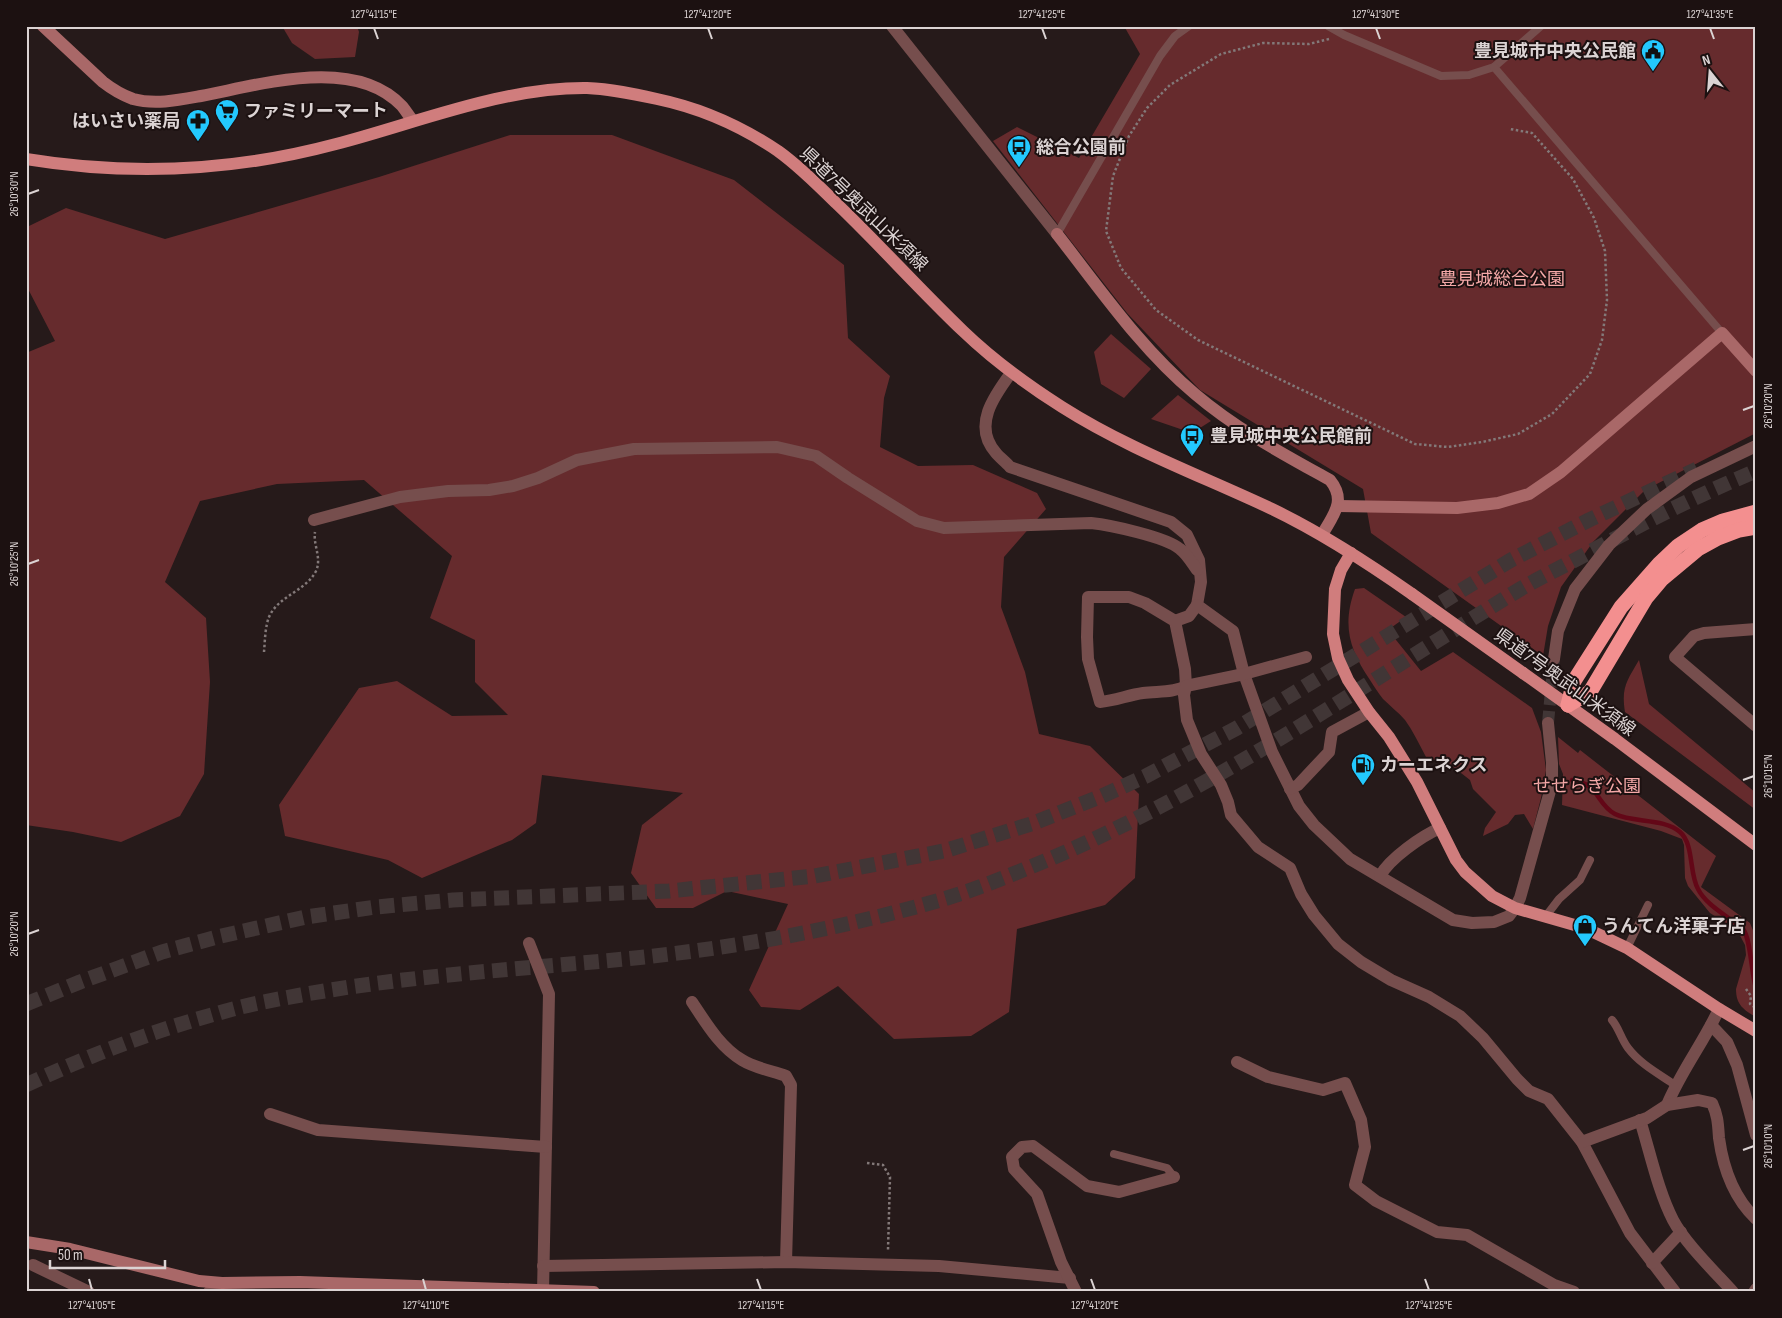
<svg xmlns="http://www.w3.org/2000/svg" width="1782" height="1318" viewBox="0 0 1782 1318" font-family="'Sofia Sans Condensed','Noto Sans JP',sans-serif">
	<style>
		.green { fill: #662b2d }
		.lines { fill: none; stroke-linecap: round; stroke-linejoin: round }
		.stream { stroke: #630717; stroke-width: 4.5 }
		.street-tunnel { stroke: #413636; stroke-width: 12; stroke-dasharray: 12 6; stroke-linecap: butt }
		.highway-tunnel { stroke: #413636; stroke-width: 15; stroke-dasharray: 15 8; stroke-linecap: butt }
		.path { stroke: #837979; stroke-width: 2.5; stroke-dasharray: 2.5 2.5; stroke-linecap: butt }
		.lane { stroke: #764e4d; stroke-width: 8 }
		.street { stroke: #764e4d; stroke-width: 12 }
		.secondary { stroke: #a96868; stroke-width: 12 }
		.primary { stroke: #d07d7d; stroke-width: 12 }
		.highway { stroke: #f38f8f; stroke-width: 15 }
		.primary-bridge { stroke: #d07d7d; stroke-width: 12 }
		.ticks { fill: none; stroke: #dbd3d3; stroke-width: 2 }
		.labels { text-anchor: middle; stroke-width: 4; stroke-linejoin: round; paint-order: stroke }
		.poi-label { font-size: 18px; font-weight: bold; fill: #dbd3d3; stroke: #1c1111; text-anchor: start }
		.street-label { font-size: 18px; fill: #dbd3d3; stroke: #1c1111 }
		.park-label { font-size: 18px; fill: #f6a9a8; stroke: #1c1111 }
		.neatline { fill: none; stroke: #dbd3d3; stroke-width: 2 }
		.ticks-label { font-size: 12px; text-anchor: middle; fill: #dbd3d3 }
	</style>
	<rect width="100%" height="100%" fill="#261a1a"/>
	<g class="green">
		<path d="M282,26H357L359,32L355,57L315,59L292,43Z"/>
		<path d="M1124,26H1756V433L1645,490L1593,542L1561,587L1548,626L1543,656L1371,533L1363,489L1200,390L1127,313L993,141L1017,127L1079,158L1140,54Z"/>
		<path d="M510,135H612L734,180L844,265L848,338L890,376L884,398L880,447L918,466L973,465L1037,493L1046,509L1004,557L1001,607L1025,672L1039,734L1090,746L1139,794L1135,878L1105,905L1017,929L1009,1012L971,1036L894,1039L838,986L800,1010L761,1007L749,990L788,904L727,891L693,908H656L631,873L642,825L683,793L542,775L536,823L512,840L422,878L388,860L285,836L279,805L359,688L397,681L452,716L508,715L475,682V640L430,618L452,556L364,480L277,484L200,501L165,582L206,618L210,682L204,774L180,816L121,842L73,832L26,825V353L55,341L26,285V236L29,226L66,208L165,239L379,177Z"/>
		<path d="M1111,334L1151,369L1124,398L1101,384L1094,352Z"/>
		<path d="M1178,395L1211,421L1192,433L1151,419Z"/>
		<path d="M1364,588L1406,617L1388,630L1421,671L1453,652L1532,708L1541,732L1546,770L1541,798L1533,829L1524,814L1515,815L1508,824L1483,836L1485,828L1496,812L1473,789L1470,780L1452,766L1426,757C1419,744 1413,731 1405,720C1398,712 1390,706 1383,699C1378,693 1374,686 1370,680C1349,649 1342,625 1355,589Z"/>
		<path d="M1639,660L1649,704L1756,793V810L1625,712C1621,687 1627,681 1639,660Z"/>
		<path d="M1558,737L1578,753L1580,750L1716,856L1701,887L1750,923L1756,938V1017C1744,1010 1736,1005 1736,989L1746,955L1745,945L1737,930L1710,913L1688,886L1685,878L1684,845L1682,839L1661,831L1562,805L1563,774L1559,764Z"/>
	</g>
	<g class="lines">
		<path class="stream" d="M1572,780C1600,784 1596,804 1615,814C1633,823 1664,818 1680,832C1694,844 1689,873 1698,889C1705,903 1722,913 1734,922C1737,924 1741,927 1743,929C1751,939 1751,973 1756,988"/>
		<path class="street-tunnel" d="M1548,723L1554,659"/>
		<g class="highway-tunnel">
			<path d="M26,1004L80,982L162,952L217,937L306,917L376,907L453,900L669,891L815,876L944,851L1031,824L1102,796L1146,776L1237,728L1511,560L1589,520L1697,469"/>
			<path d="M26,1085C88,1056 152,1031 219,1013C245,1005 273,1000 301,995C412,975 524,969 635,958C740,947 846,928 947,898C983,887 1018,872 1052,858C1218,787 1367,682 1522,588C1543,576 1566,565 1588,553C1643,523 1698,495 1756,471"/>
		</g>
		<g class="path">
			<path d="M1329,39L1309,44L1263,43L1221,54L1170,85L1147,108L1129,136L1113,176L1106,231L1121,268L1156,310L1198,340L1415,444L1448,447L1482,442L1518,434L1552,414L1590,374L1602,340L1607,300L1605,251L1594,218L1573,179L1532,133L1510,129"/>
			<path d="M264,652C265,641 265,627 269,617C278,596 306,591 316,571C322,558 313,545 315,532"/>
			<path d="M1746,989L1751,996L1750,1004L1756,1008"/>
			<path d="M867,1163L883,1165L890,1177L888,1250"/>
		</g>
		<g class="lane">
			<path d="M1328,26L1344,35L1441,76L1469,75L1494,67L1541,26"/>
			<path d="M1494,67L1722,333"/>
			<path d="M1057,234L1160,56L1175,36L1189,26"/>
			<path d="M1546,916L1559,899L1580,880L1590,860"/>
			<path d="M1627,948L1648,905"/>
			<path d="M1612,1020C1619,1028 1621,1039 1628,1048C1640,1064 1659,1074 1675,1085"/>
			<path d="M1114,1154L1167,1168L1174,1177"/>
		</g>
		<g class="street">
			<path d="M892,26L1057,234"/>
			<path d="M1011,373C994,396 972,426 996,453C1000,458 1006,462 1010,467L1171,522L1187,535L1199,560L1201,582L1197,605L1233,631L1244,674L1272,752L1299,806L1314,825L1350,859L1453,920L1472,923L1494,922L1509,916L1515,908L1520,898L1552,784V763L1548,723"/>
			<path d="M314,520L400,497L448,491L489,490L513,486L538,478L577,460L634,449L777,447L816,456L848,478L917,521L944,528L1091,523C1110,525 1166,537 1180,549C1187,554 1192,563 1197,570"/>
			<path d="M1175,621L1185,669L1186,686C1173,693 1158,691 1143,693C1128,695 1115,701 1100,702L1088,659L1087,637L1088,597H1129L1145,603L1175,621L1189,616L1197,605"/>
			<path d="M1756,629L1704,633L1694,636L1675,657L1756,726"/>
			<path d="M1306,657L1244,674L1186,686L1184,695L1187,720L1201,754L1221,785L1228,802L1231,815L1258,847L1290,868L1301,894L1314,915L1338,944L1361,962L1391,980L1429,997L1460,1016L1483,1038L1517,1079L1529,1091L1548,1099L1582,1142L1630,1233L1675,1292"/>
			<path d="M1554,659L1558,631L1575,589L1609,545L1647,509L1691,477L1756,446"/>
			<path d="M1290,789L1298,785L1329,752L1332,732L1369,712"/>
			<path d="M1380,876C1390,858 1422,836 1440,828"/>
			<path d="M529,943L549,994L543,1292"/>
			<path d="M692,1002C706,1023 720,1047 742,1060C755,1068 772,1071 786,1076L791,1085L786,1262"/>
			<path d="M1711,1025L1727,1042L1737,1065L1756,1135"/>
			<path d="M1237,1062L1268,1077L1323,1090L1345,1083L1361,1120L1365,1147L1355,1185L1376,1201L1437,1232L1467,1235L1554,1285L1574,1292"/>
			<path d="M1667,1105C1681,1071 1704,1042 1719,1009"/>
			<path d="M270,1114L318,1130L546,1147"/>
			<path d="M1640,1120C1650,1152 1658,1191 1673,1220C1685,1243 1715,1272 1733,1292"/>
			<path d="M1582,1142L1647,1118L1667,1105L1698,1100L1712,1103C1718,1116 1718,1124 1719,1138C1723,1167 1734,1198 1756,1219"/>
			<path d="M1652,1263L1681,1232"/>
			<path d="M33,1265L89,1292"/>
			<path d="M543,1266L786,1262L939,1266L1070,1278"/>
			<path d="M209,1292L222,1283"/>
			<path d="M1076,1292L1061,1262L1037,1194L1014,1169L1012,1157L1022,1147L1033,1146L1087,1186L1119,1192L1174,1177"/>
			<path d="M1754,1292L1756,1289"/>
		</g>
		<g class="secondary">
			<path d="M43,26L103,82C112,89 122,95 133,99C155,105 179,100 201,96C260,85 354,55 402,106C406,111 409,116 413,121"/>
			<path d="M1057,234C1100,289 1141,349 1195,394C1236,429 1283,454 1330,480C1347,501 1333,515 1322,535"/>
			<path d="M1338,506L1457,508L1498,503L1529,494L1561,472L1722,333L1756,371"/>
			<path d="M26,1242L70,1249L199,1281L222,1283L300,1282L594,1292"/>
		</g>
		<g class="primary">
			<path d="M26,159C129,176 235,171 336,144C417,123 503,87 587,88C611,89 634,94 657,99C700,108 741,126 778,151C799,166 818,185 836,203C879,244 919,289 963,331C993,360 1026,384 1062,407C1128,449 1202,476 1272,509C1322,533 1368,563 1412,594"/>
			<path d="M1351,553L1341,570L1335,589L1333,634L1338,658L1348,680L1369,712L1389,737L1417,782L1456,860L1465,872L1492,896L1515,908L1585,928L1627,948L1719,1009L1756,1031"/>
			<path d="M1523,673L1615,739L1756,845"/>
		</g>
		<g class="highway">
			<path d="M1568,705L1574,681L1621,607L1659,564L1678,546L1702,530L1723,521L1756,512"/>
			<path d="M1568,705L1590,692L1646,598L1662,579L1698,549L1718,538L1739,530L1756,527"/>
		</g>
		<path class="primary-bridge" d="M1412,594L1523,673"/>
	</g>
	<path class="ticks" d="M374,28L378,39M708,28L712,39M1042,28L1046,39M1376,28L1380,39M1710,28L1714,39M28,194L39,190M1743,410L1754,406M28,564L39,560M1743,780L1754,776M28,934L39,930M1743,1150L1754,1146M89,1279L92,1290M423,1279L426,1290M757,1279L761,1290M1091,1279L1095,1290M1425,1279L1429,1290"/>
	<defs>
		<g id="civic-pin" transform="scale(1.25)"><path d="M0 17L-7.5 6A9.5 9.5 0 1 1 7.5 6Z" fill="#23c9fe" stroke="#1c1111"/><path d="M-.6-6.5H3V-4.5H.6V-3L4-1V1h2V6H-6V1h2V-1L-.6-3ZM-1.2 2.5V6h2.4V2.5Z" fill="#111"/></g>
		<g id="supermarket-pin" transform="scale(1.25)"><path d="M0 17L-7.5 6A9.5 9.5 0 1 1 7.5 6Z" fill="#23c9fe" stroke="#1c1111"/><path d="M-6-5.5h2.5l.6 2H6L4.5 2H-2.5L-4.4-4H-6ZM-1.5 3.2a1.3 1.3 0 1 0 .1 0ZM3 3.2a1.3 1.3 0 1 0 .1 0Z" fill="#111"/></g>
		<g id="pharmacy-pin" transform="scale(1.25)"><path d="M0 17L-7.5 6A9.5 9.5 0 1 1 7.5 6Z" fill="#23c9fe" stroke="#1c1111"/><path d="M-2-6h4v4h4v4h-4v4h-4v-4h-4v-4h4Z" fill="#111"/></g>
		<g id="bus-pin" transform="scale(1.25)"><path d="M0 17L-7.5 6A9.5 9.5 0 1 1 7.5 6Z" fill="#23c9fe" stroke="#1c1111"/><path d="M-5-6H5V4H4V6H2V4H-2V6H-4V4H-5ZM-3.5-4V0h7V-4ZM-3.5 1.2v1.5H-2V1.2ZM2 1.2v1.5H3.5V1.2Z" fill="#111"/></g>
		<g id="fuel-pin" transform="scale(1.25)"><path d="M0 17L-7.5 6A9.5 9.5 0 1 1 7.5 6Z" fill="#23c9fe" stroke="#1c1111"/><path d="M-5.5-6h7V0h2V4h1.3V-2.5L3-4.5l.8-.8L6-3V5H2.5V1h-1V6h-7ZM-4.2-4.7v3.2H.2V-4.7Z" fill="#111"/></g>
		<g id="shop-pin" transform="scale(1.25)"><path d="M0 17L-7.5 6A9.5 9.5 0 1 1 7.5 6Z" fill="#23c9fe" stroke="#1c1111"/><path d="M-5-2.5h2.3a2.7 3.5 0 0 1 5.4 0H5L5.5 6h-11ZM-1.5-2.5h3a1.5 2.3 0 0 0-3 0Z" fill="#111"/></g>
	</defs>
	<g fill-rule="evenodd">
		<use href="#civic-pin" x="1653" y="51"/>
		<use href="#supermarket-pin" x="227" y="111"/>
		<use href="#pharmacy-pin" x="198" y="121"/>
		<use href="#bus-pin" x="1019" y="147"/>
		<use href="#bus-pin" x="1192" y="436"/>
		<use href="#fuel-pin" x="1363" y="765"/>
		<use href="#shop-pin" x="1585" y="926"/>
	</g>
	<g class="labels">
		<g class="poi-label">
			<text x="1636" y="57" text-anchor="end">豊見城市中央公民館</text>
			<text x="244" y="117">ファミリーマート</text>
			<text x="180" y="127" text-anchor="end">はいさい薬局</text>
			<text x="1036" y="153">総合公園前</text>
			<text x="1210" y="442">豊見城中央公民館前</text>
			<text x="1380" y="771">カーエネクス</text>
			<text x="1602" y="932">うんてん洋菓子店</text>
		</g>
		<g class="street-label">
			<text transform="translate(864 209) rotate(44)" y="6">県道7号奥武山米須線</text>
			<text transform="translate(1565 682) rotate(36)" y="6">県道7号奥武山米須線</text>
		</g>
		<g class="park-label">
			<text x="1502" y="285">豊見城総合公園</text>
			<text x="1587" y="792">せせらぎ公園</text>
		</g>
	</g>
	<rect width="1782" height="1318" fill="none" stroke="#1c1111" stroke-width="55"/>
	<g transform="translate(1710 72) rotate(343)" stroke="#1c1111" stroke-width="4" paint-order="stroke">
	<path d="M0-4L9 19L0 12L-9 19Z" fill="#dbd3d3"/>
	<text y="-8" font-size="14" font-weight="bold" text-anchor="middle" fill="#dbd3d3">N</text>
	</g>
	<path d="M50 1260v8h115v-8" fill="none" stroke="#dbd3d3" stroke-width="2.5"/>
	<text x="58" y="1260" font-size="15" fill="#dbd3d3" stroke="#1c1111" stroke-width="4" paint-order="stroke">50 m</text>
	<rect x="28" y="28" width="1726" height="1262" class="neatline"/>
	<g class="ticks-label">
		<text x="374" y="18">127°41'15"E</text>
		<text x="708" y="18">127°41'20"E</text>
		<text x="1042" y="18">127°41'25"E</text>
		<text x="1376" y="18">127°41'30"E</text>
		<text x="1710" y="18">127°41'35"E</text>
		<text transform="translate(14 194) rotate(-90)" y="4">26°10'30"N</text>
		<text transform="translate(1768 406) rotate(-90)" y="4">26°10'20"N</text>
		<text transform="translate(14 564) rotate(-90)" y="4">26°10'25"N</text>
		<text transform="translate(1768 776) rotate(-90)" y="4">26°10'15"N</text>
		<text transform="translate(14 934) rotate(-90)" y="4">26°10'20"N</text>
		<text transform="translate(1768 1146) rotate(-90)" y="4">26°10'10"N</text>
		<text x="92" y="1309">127°41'05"E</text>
		<text x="426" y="1309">127°41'10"E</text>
		<text x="761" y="1309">127°41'15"E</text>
		<text x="1095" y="1309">127°41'20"E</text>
		<text x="1429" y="1309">127°41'25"E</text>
	</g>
</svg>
